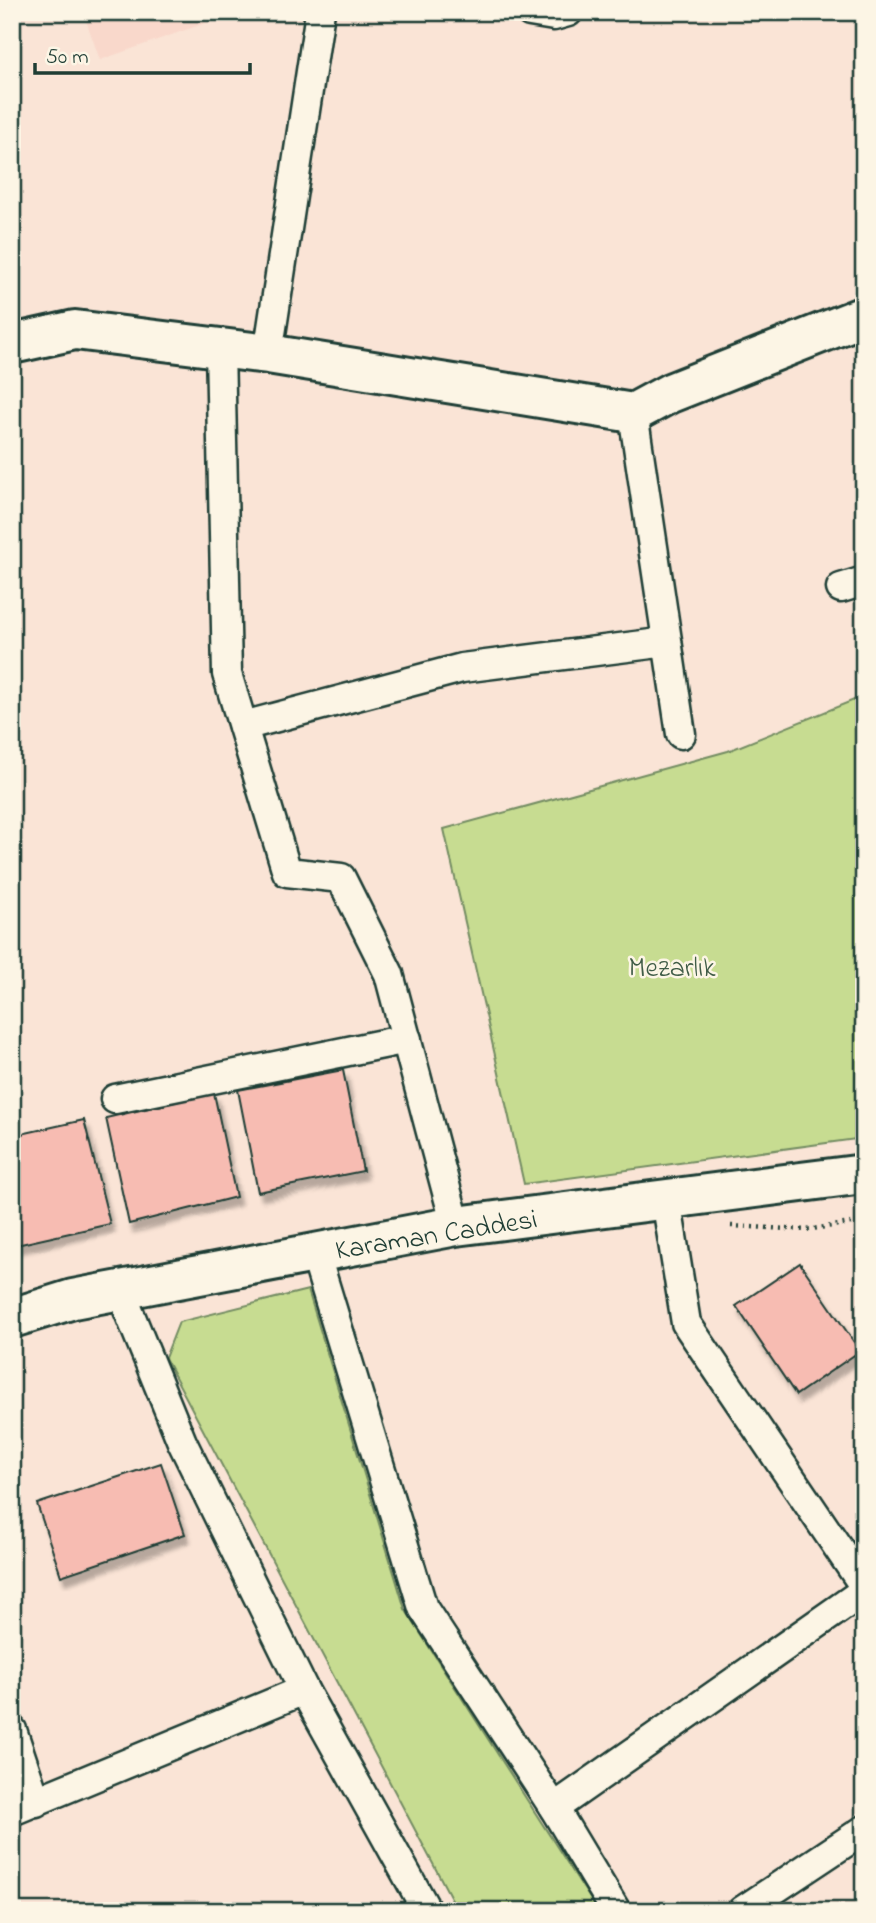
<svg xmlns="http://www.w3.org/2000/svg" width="876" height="1923" viewBox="0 0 876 1923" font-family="'Indie Flower',sans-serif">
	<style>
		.built { fill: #f9d8cb }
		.green { fill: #c7dc91; stroke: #738c62; stroke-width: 2 }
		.building { fill: #f7bcb2; stroke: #1f3d34; stroke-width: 2; filter: url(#shadow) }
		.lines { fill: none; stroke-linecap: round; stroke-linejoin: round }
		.street-casing { stroke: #1f3d34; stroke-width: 33 }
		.secondary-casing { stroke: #1f3d34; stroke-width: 44 }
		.path { stroke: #1f3d34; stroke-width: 4.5; stroke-dasharray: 2 5; stroke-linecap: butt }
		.street { stroke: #fcf5e5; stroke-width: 28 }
		.secondary { stroke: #fcf5e5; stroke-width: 38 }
		.labels { text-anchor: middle; stroke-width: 5; stroke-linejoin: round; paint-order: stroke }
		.park-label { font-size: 28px; fill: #415d47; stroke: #fcf5e5 }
		.street-label { font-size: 28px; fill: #1f3d34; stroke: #fcf5e5 }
	</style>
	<defs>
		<filter id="shadow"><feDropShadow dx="4.5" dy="8" stdDeviation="2" flood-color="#0004"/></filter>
	</defs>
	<rect width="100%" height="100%" fill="#fae4d6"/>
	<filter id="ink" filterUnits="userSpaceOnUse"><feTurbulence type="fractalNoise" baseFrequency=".0143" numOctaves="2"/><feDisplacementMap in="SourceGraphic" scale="14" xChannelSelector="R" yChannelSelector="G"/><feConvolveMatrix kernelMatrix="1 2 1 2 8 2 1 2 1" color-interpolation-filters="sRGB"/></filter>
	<g filter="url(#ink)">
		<path class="built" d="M83,12H237L100,60Z"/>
		<g class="green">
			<path d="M864,696V1138L524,1184L444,829L728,751Z"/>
			<path d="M308,1290L405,1609L598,1911H458L165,1358L179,1322Z"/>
		</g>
		<g class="building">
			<path d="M343,1070L363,1171L258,1192L238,1090Z"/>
			<path d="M214,1093L236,1197L129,1224L106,1118Z"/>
			<path d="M84,1120L110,1224L12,1246V1136Z"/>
			<path d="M800,1263L860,1351L796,1395L736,1306Z"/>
			<path d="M161,1463L185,1534L61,1576L37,1504Z"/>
		</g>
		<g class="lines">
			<g class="street-casing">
				<g id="street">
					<path d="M530,12L554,16L568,12"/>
					<path d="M220,348L227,674L287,872L341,878L389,974L456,1226"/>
					<path d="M268,354L320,12"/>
					<path d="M633,413L681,734"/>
					<path d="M841,588L864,581"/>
					<path d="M243,726L462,668L667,642"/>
					<path d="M115,1099L407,1039"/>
					<path d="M666,1199L686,1323L864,1586"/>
					<path d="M315,1253L423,1608L554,1808L616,1911"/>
					<path d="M120,1290L182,1442L304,1690L427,1911"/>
					<path d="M12,1730L36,1802"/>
					<path d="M554,1808L864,1591"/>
					<path d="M12,1811L304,1690"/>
					<path d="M742,1911L864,1830"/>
				</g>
			</g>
			<g class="secondary-casing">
				<g id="secondary">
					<path d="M12,344L75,330L268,354L633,413L670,393L864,316"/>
					<path d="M12,1318L73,1299L456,1226L864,1174"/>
				</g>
			</g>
			<path class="path" d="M731,1226L806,1230L864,1221"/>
			<use href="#street" class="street"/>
			<use href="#secondary" class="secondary"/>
		</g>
	</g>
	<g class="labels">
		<g class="park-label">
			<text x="672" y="976">Mezarlık</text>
		</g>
		<g class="street-label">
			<text transform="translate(436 1233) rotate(-9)" y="10">Karaman Caddesi</text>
		</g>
	</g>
	<rect width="876" height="1923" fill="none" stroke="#fcf5e5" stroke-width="42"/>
	<rect x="21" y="21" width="834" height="1881" fill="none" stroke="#1f3d34" stroke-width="2.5" filter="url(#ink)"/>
	<path d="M35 63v10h215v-10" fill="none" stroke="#1f3d34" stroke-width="3.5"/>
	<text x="46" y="63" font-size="21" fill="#1f3d34" stroke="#fcf5e5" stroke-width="5" paint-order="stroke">50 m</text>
</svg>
